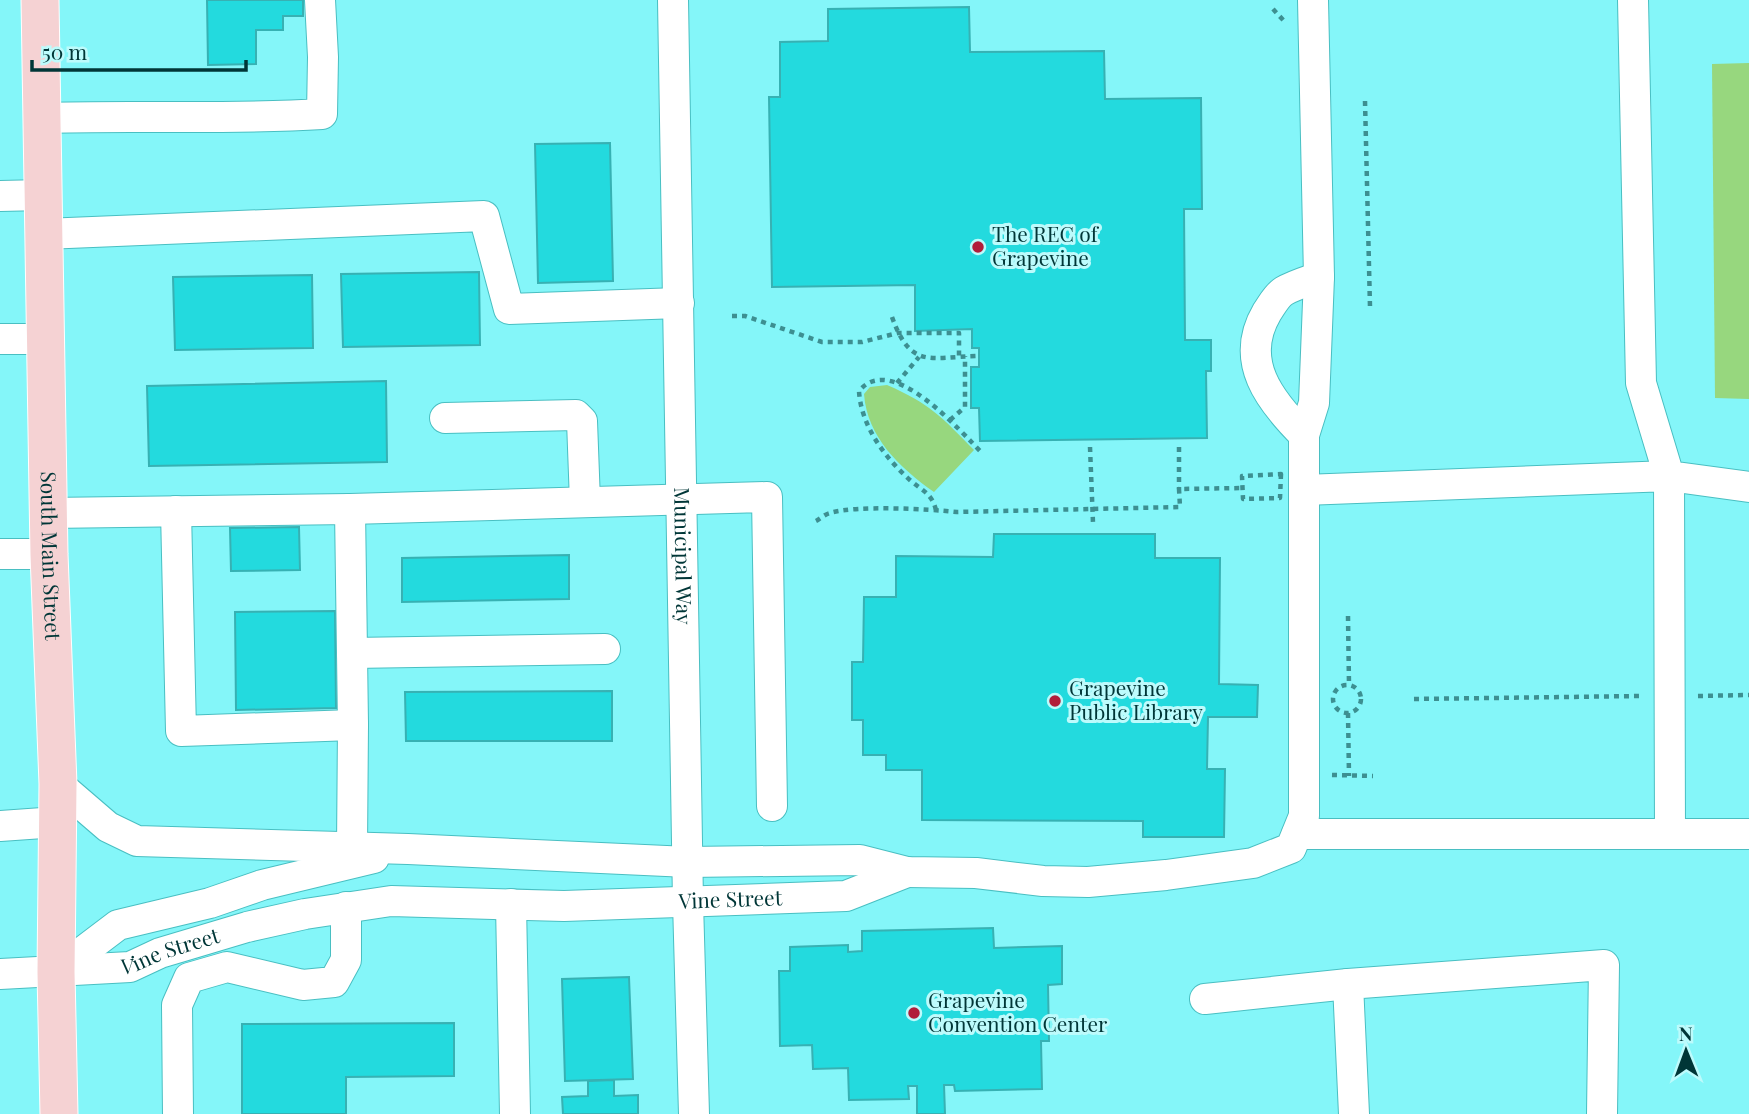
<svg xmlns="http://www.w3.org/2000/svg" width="1749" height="1114" viewBox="0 0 1749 1114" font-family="'Playfair Display',serif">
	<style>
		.green { fill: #97d77e }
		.building { fill: #23dade; stroke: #37b1b3; stroke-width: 2 }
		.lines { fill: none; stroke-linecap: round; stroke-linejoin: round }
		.minor-casing { stroke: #49bfc2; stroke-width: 32 }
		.major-casing { stroke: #fff; stroke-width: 39 }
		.path { stroke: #3d8f91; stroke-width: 4.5; stroke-dasharray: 5 5; stroke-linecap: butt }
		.minor { stroke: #fff; stroke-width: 30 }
		.major { stroke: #f5d2d3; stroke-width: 37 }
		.poi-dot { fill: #b11d3a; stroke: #bdfbfc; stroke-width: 2.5 }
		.labels { text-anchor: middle; stroke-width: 6; stroke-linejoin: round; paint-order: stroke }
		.poi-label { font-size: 21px; fill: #003637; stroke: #bdfbfc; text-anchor: start }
		.street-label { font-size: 21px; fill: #003637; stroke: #bdfbfc }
	</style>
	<rect width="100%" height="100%" fill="#84f6f9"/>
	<g class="green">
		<path d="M1749,63V399L1715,398L1712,64Z"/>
		<path d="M887,385C929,403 943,418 974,450L934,492C900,468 867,437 864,394L870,387Z"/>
	</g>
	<g class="building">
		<path d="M207,0H303V16H283V30H256V64L208,65Z"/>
		<path d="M969,7L970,52L1104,51L1105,99L1201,98L1202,209H1184L1185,340H1211V371H1206L1207,438L980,441L979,408H971V367H979V348H972V329L915,331V285L772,287L769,97H780V42L828,41V9Z"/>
		<path d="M610,143L613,281L538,283L535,144Z"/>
		<path d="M479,272L480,345L343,347L341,274Z"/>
		<path d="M312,275L313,348L175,350L173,277Z"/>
		<path d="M386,381L387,462L149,466L147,386Z"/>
		<path d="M299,527L300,570L231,571L230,528Z"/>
		<path d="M994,534H1155V558H1220L1219,684L1258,685L1257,717H1208L1207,769H1225L1224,837H1143V821L922,820V770H886V755H863V720H852V662H863L864,597H896V556L993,557Z"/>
		<path d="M569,555V599L402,602V558Z"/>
		<path d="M335,611L336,708L236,710L235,612Z"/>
		<path d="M612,691V741H406L405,692Z"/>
		<path d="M993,928L994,948L1062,946V984L1048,985L1049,1041H1041L1042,1089L955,1091L954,1085H944L945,1114H917V1086H908L909,1099L849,1100L848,1068L813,1069L812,1045L780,1046L779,971H790V947L848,945V952L862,951V931Z"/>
		<path d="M629,977L633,1079L565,1081L562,979Z"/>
		<path d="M454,1023V1076L346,1077V1114H242V1024Z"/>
		<path d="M614,1080V1096L638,1095V1114H563L562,1097L588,1096V1081Z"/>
	</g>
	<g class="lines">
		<g class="minor-casing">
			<g id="minor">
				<path id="s1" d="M673,0L688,902L694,1114"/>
				<path d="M1633,0L1641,383L1669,476L1749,487"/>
				<path d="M42,118C135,115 229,120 322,114L323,57L320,0"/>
				<path d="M0,196L43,195"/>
				<path d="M44,234L484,216L509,309L679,303"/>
				<path d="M0,339H45"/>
				<path d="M445,418L576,415L582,421L585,502"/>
				<path d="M1304,435C1270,401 1238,361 1267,312C1272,305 1276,296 1284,291C1294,285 1308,281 1319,277"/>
				<path d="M1304,490L1669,476L1670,833"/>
				<path d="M350,509L767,497L772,806"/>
				<path d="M176,511L181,731L353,725"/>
				<path d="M48,513L350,509L353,725L352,848"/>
				<path d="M0,554H49"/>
				<path d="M352,653L605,649"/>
				<path d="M58,784L108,827L137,841L408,849L688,862L860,860L907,872L976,873L1043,881L1088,882L1166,875L1253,863L1291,848L1304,816V435L1314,403L1319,277L1313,0"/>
				<path d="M0,826L57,822"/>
				<path d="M1297,834H1749"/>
				<path d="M511,904L515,1114"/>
				<path d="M56,972L118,925L210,903L262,885L374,858"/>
				<path id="s2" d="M0,974L130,967L160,953L247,927L305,914L391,901L564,906L846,896L907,872"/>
				<path d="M1205,999L1348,984"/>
				<path d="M178,1114L177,1005L189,978L227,967L303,985L334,982L346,960V907"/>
				<path d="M1354,1114L1348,984L1604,965L1602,1114"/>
			</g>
		</g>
		<g class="major-casing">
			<g id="major">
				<path id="s3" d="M40,0L49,554L58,784L56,972L59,1114"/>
			</g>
		</g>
		<g class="path">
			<path d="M1273,9L1284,21"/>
			<path d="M1365,101L1370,307"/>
			<path d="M732,316H745L822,342H862L898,333H959V356"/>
			<path d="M892,317C911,370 930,357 978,356"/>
			<path d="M897,383L919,357"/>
			<path d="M950,420L965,407V356"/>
			<path d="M1090,447L1093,523"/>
			<path d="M1179,447V489"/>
			<path d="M1281,474L1280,498L1243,499L1242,476Z"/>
			<path d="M936,510C932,494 923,491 911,481C885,458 861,426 859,391C892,351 960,431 983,454"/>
			<path d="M816,521C820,519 825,514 830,513C856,505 929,509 957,512L1180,507L1179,489L1243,488"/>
			<path d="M1348,616L1349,685"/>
			<circle cx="1347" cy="699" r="14"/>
			<path d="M1698,696L1749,695"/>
			<path d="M1414,699L1641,696"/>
			<path d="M1348,713L1349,776"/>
			<path d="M1332,775L1373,776"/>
		</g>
		<use href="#minor" class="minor"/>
		<use href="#major" class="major"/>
	</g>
	<g class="poi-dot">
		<circle cx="978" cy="247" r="7"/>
		<circle cx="1055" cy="701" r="7"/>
		<circle cx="914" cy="1013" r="7"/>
	</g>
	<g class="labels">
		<g class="poi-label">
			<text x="992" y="242">The REC of<tspan x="992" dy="24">Grapevine</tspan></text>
			<text x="1069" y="696">Grapevine<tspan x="1069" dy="24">Public Library</tspan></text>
			<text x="928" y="1008">Grapevine<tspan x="928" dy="24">Convention Center</tspan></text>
		</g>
		<g class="street-label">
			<text dy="7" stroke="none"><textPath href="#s3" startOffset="556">South Main Street</textPath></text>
			<text dy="7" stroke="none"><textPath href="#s1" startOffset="556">Municipal Way</textPath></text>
			<text dy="7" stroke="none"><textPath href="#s2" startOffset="740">Vine Street</textPath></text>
			<text dy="7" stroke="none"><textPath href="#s2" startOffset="173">Vine Street</textPath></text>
		</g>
	</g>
	<g transform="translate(1686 1051) rotate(359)" stroke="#bdfbfc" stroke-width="5" paint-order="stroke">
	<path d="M0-5L12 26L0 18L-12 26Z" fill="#003637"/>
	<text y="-10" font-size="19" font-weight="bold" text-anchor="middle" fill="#003637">N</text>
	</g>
	<path d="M32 60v10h214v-10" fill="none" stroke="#003637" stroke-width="3.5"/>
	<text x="42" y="60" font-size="21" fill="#003637" stroke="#bdfbfc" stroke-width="5" paint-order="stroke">50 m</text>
</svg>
